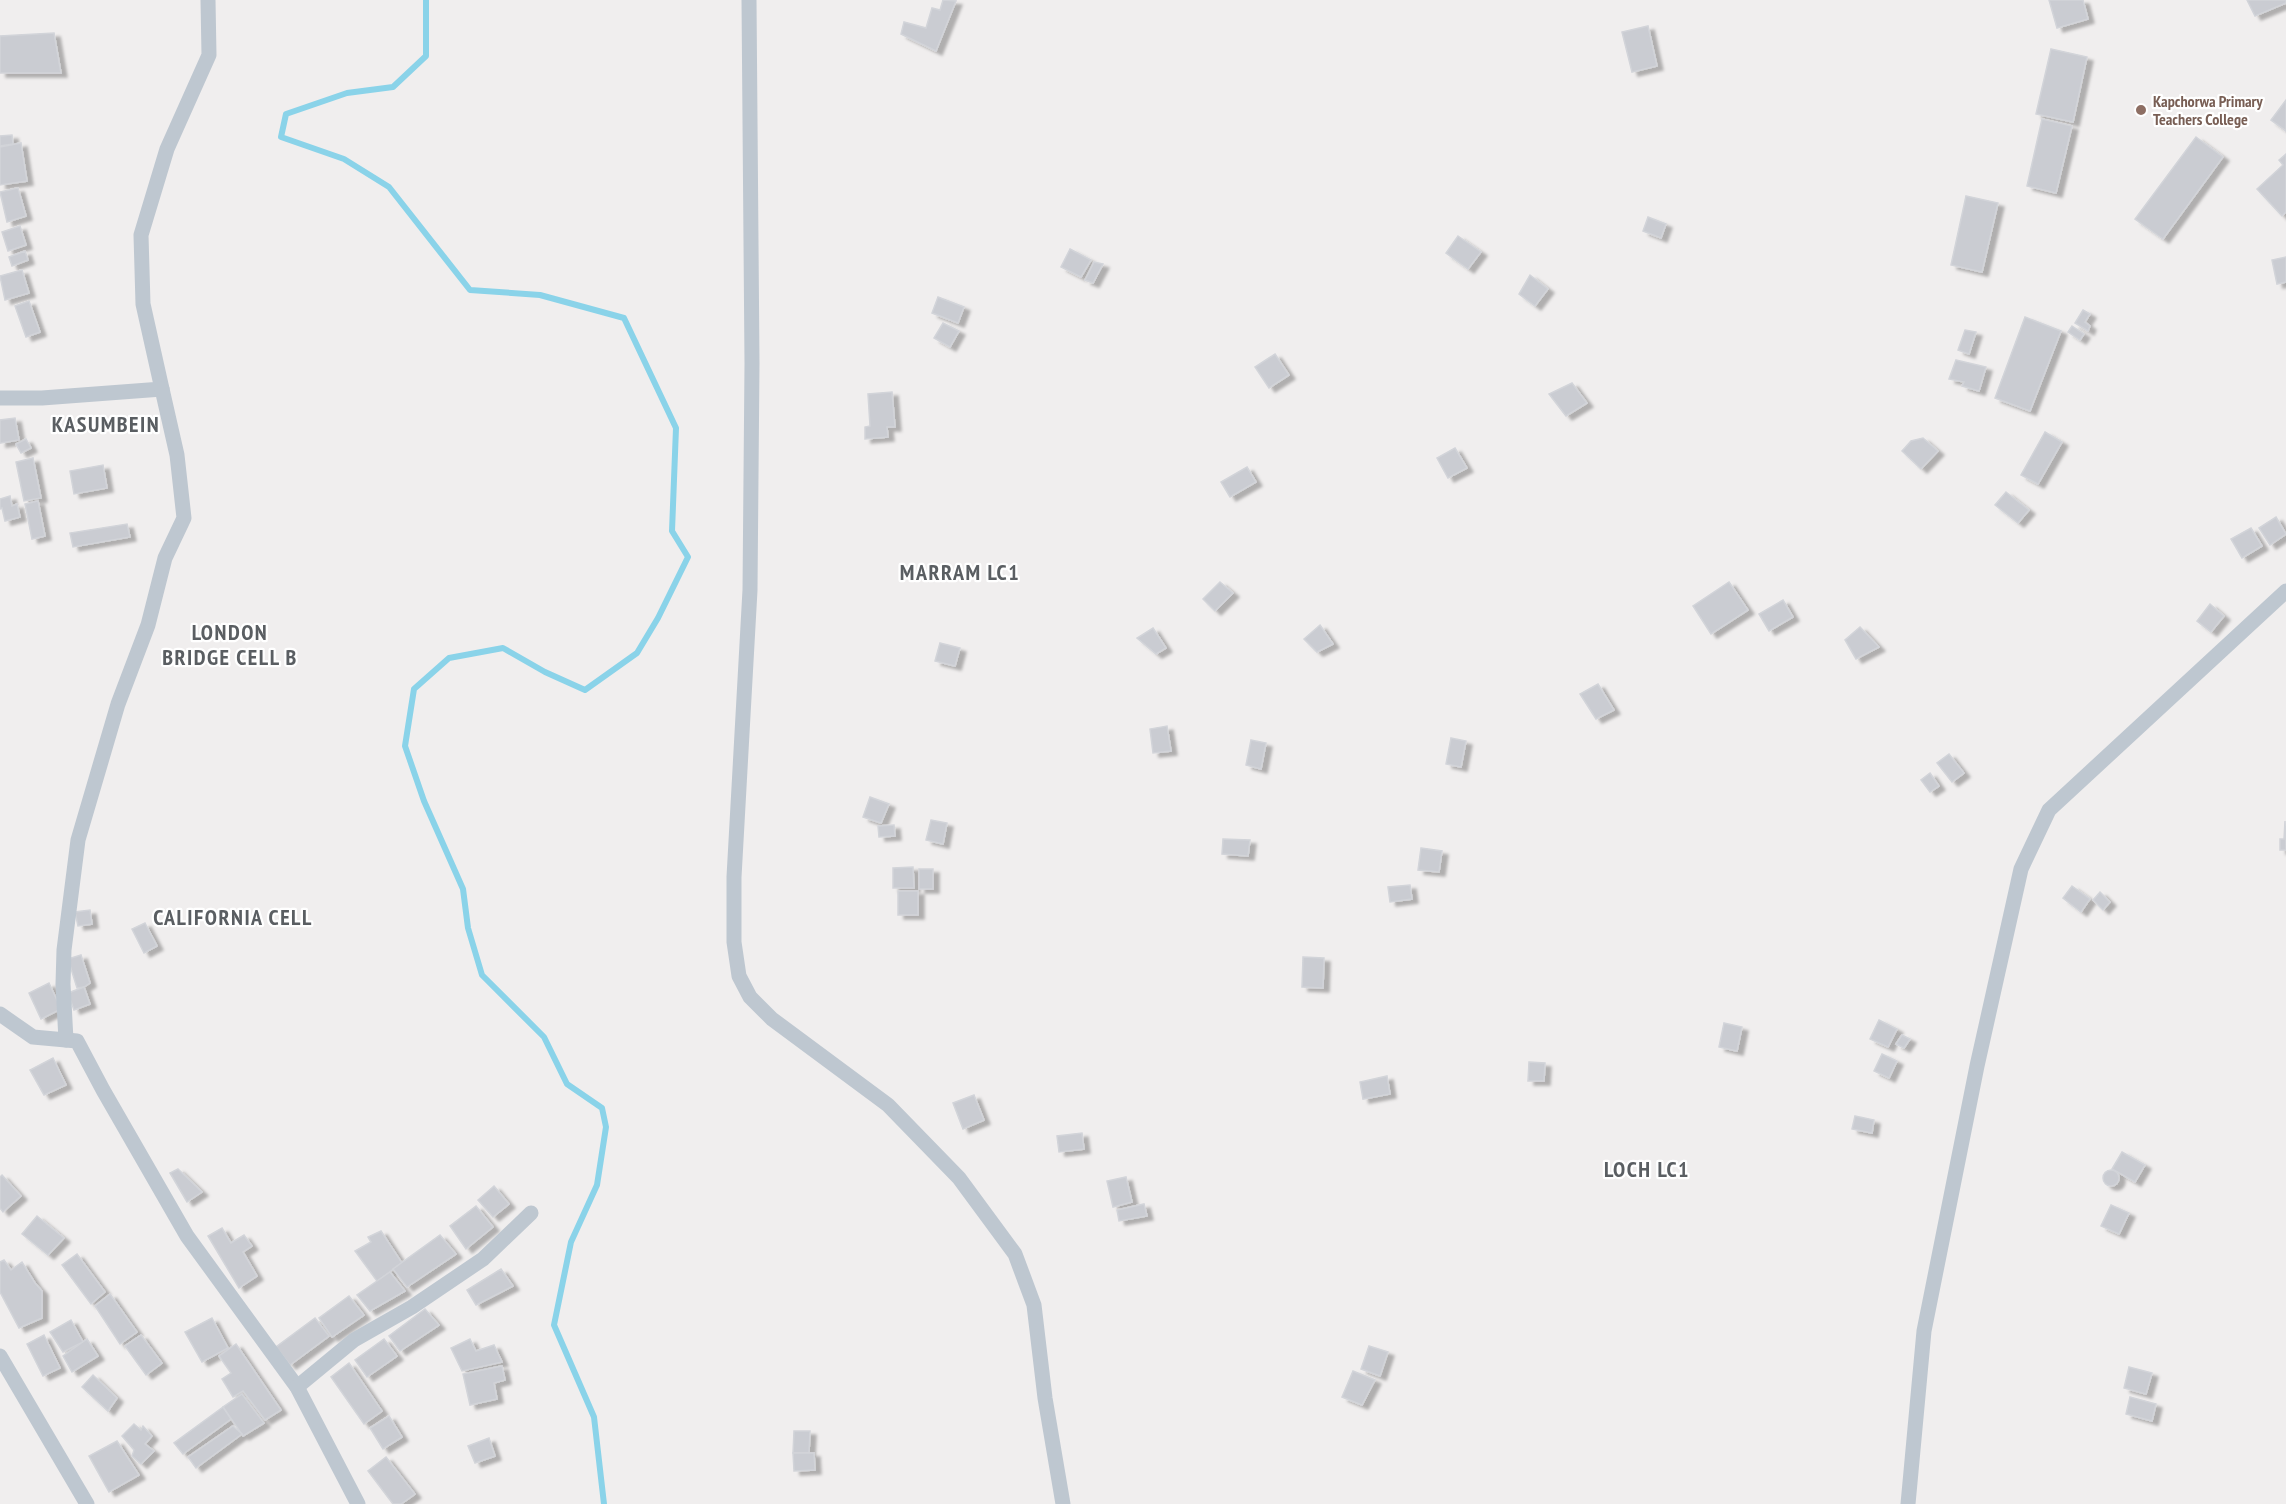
<svg xmlns="http://www.w3.org/2000/svg" width="2286" height="1504" viewBox="0 0 2286 1504" font-family="'PT Sans Narrow',sans-serif">
	<style>
		.lines { fill: none; stroke-linecap: round; stroke-linejoin: round }
		.stream { stroke: #8ad3e9; stroke-width: 6 }
		.building { fill: #caccd2; stroke: #d2d4d9; stroke-width: 1.5; filter: url(#shadow) }
		.minor { stroke: #bec7d0; stroke-width: 15 }
		.education-dot { fill: #8d6e63; stroke: #fff; stroke-width: 2 }
		.labels { text-anchor: middle; stroke-width: 4.5; stroke-linejoin: round; paint-order: stroke }
		.education-label { font-size: 16px; font-weight: bold; fill: #785e54; stroke: #fff; text-anchor: start }
		.district-label { font-size: 22px; font-weight: bold; letter-spacing: 1.5px; fill: #5a5e62; stroke: #fff }
	</style>
	<defs>
		<filter id="shadow"><feDropShadow dx="6" dy="4" stdDeviation="1.5" flood-color="#0004"/></filter>
	</defs>
	<rect width="100%" height="100%" fill="#f0eeee"/>
	<g class="lines">
		<path class="stream" d="M426,0V56L393,87L347,93L286,114L281,137L344,159L389,187L470,290L540,295L624,318L676,428L672,531L688,557L658,618L637,653L585,690L545,672L503,648L449,658L414,689L405,746L424,801L463,889L468,928L482,975L544,1037L567,1084L602,1108L606,1127L597,1185L571,1242L554,1325L594,1417L604,1504"/>
	</g>
	<g class="building">
		<path d="M943,0L956,1L936,51L901,34L904,22L926,28L932,8L940,10Z"/>
		<path d="M2049,0H2083L2088,19L2057,28Z"/>
		<path d="M2247,0H2286V3L2255,16Z"/>
		<path d="M1648,26L1657,66L1632,72L1622,32Z"/>
		<path d="M54,33L61,73H0V36Z"/>
		<path d="M2051,49L2087,57L2073,122L2036,114Z"/>
		<path d="M2286,100V131L2271,120Z"/>
		<path d="M2042,119L2072,126L2056,193L2027,186Z"/>
		<path d="M12,135L13,144L0,146V136Z"/>
		<path d="M2196,137L2223,157L2163,239L2135,219Z"/>
		<path d="M21,143L27,181L0,185V147Z"/>
		<path d="M2286,154V212L2282,216L2257,189L2283,165L2279,160Z"/>
		<path d="M18,188L26,216L7,222L0,192Z"/>
		<path d="M1966,196L1998,203L1982,272L1951,265Z"/>
		<path d="M1648,217L1666,224L1661,238L1643,231Z"/>
		<path d="M20,226L26,245L8,251L2,232Z"/>
		<path d="M1458,236L1481,252L1468,269L1446,253Z"/>
		<path d="M1070,249L1091,260L1081,277L1061,267Z"/>
		<path d="M25,251L28,260L12,266L9,257Z"/>
		<path d="M2286,257V282L2277,284L2272,260Z"/>
		<path d="M1094,262L1103,264L1093,283L1085,280Z"/>
		<path d="M22,270L29,293L5,300L0,276Z"/>
		<path d="M1530,275L1548,289L1535,306L1519,294Z"/>
		<path d="M938,297L964,307L958,323L932,313Z"/>
		<path d="M29,301L40,332L26,337L15,306Z"/>
		<path d="M2083,310L2090,314L2085,322L2090,326L2088,331L2075,323Z"/>
		<path d="M2025,317L2061,331L2030,411L1995,398Z"/>
		<path d="M943,323L959,331L950,347L934,338Z"/>
		<path d="M2072,326L2084,334L2080,340L2068,332Z"/>
		<path d="M1965,330L1976,332L1969,354L1958,350Z"/>
		<path d="M1275,354L1289,375L1269,388L1255,367Z"/>
		<path d="M1956,360L1986,367L1979,391L1962,386L1964,382L1949,379Z"/>
		<path d="M1572,383L1587,403L1566,416L1549,394Z"/>
		<path d="M892,392L895,427H887L888,437L865,439V427L870,426L868,394Z"/>
		<path d="M15,418L19,440L0,443V420Z"/>
		<path d="M2045,432L2062,442L2038,484L2021,475Z"/>
		<path d="M1923,438L1938,451L1921,469L1902,451L1911,441Z"/>
		<path d="M26,439L31,448L21,453L16,444Z"/>
		<path d="M1455,448L1467,468L1448,478L1437,458Z"/>
		<path d="M33,458L41,498L24,501L16,462Z"/>
		<path d="M103,465L107,488L74,494L70,471Z"/>
		<path d="M1247,467L1256,482L1230,497L1221,482Z"/>
		<path d="M2006,492L2029,510L2018,523L1995,505Z"/>
		<path d="M10,496L12,506L17,504L20,517L5,521L2,508L0,509V499Z"/>
		<path d="M38,501L45,536L32,539L25,504Z"/>
		<path d="M2276,517L2286,534L2270,545L2259,528Z"/>
		<path d="M127,524L130,537L73,547L70,533Z"/>
		<path d="M2251,528L2262,546L2242,558L2231,539Z"/>
		<path d="M1220,582L1233,593L1215,611L1203,599Z"/>
		<path d="M1729,582L1748,610L1711,634L1693,606Z"/>
		<path d="M1783,600L1793,617L1769,631L1759,614Z"/>
		<path d="M2210,604L2224,616L2211,632L2197,621Z"/>
		<path d="M1320,625L1333,644L1317,652L1304,639Z"/>
		<path d="M1860,627L1879,647L1856,659L1845,640Z"/>
		<path d="M1153,628L1166,648L1156,654L1137,638Z"/>
		<path d="M940,643L960,648L955,666L935,661Z"/>
		<path d="M1598,684L1614,710L1596,719L1580,694Z"/>
		<path d="M1167,726L1171,751L1153,753L1150,729Z"/>
		<path d="M1451,738L1466,741L1461,767L1446,764Z"/>
		<path d="M1251,740L1266,743L1261,769L1246,765Z"/>
		<path d="M1949,754L1964,773L1952,782L1937,763Z"/>
		<path d="M1930,773L1939,786L1930,792L1921,780Z"/>
		<path d="M870,797L889,804L881,823L863,817Z"/>
		<path d="M931,820L947,823L943,844L926,840Z"/>
		<path d="M2285,821L2286,850H2280V839H2284Z"/>
		<path d="M894,825L895,836L879,837L878,826Z"/>
		<path d="M1223,839L1250,840L1248,856L1222,854Z"/>
		<path d="M1421,848L1442,851L1439,872L1418,870Z"/>
		<path d="M913,867L914,888H893V868Z"/>
		<rect x="919" y="869" width="14" height="20"/>
		<path d="M1410,885L1412,899L1390,902L1388,887Z"/>
		<path d="M2072,886L2090,899L2081,912L2063,898Z"/>
		<rect x="898" y="891" width="20" height="24"/>
		<path d="M2100,892L2110,902L2103,910L2093,900Z"/>
		<path d="M90,910L92,924L78,926L75,912Z"/>
		<path d="M145,923L157,946L144,953L132,929Z"/>
		<path d="M81,955L90,983L84,987L77,988L68,959Z"/>
		<path d="M1303,957L1324,958L1323,988L1302,987Z"/>
		<path d="M49,983L61,1009L41,1019L29,993Z"/>
		<path d="M84,987L90,1004L74,1010L68,993Z"/>
		<path d="M1879,1020L1897,1029L1888,1047L1870,1039Z"/>
		<path d="M1724,1023L1742,1027L1737,1051L1719,1047Z"/>
		<path d="M1902,1035L1910,1039L1904,1048L1896,1044Z"/>
		<path d="M1882,1054L1897,1061L1889,1078L1874,1071Z"/>
		<path d="M53,1058L66,1085L44,1095L30,1070Z"/>
		<path d="M1529,1062L1545,1063L1544,1081H1528Z"/>
		<path d="M1387,1076L1390,1094L1363,1099L1360,1082Z"/>
		<path d="M974,1095L984,1120L963,1129L953,1103Z"/>
		<path d="M1855,1116L1874,1120L1872,1133L1852,1129Z"/>
		<path d="M1082,1133L1084,1149L1059,1152L1057,1136Z"/>
		<path d="M2122,1152L2145,1165L2135,1182L2112,1169Z"/>
		<path d="M178,1169L202,1192L187,1202L170,1173Z"/>
		<circle cx="2111" cy="1178" r="8"/>
		<path d="M2,1175L21,1196L3,1212L0,1208V1177Z"/>
		<path d="M1126,1177L1132,1202L1113,1207L1107,1181Z"/>
		<path d="M494,1186L509,1204L493,1217L478,1200Z"/>
		<path d="M1144,1204L1147,1216L1119,1221L1117,1210Z"/>
		<path d="M2111,1205L2129,1213L2119,1234L2101,1226Z"/>
		<path d="M476,1206L493,1227L466,1249L450,1226Z"/>
		<path d="M37,1216L64,1238L48,1255L22,1234Z"/>
		<path d="M222,1228L231,1243L244,1235L252,1246L243,1252L257,1276L239,1288L208,1236Z"/>
		<path d="M381,1231L402,1263L377,1281L355,1251L371,1242L368,1237Z"/>
		<path d="M440,1235L456,1254L407,1287L393,1269Z"/>
		<path d="M77,1254L105,1292L91,1304L62,1265Z"/>
		<path d="M4,1260L11,1270L22,1262L35,1283L42,1291V1318L19,1328L0,1292V1262Z"/>
		<path d="M501,1269L513,1286L476,1305L467,1290Z"/>
		<path d="M390,1272L405,1291L370,1311L357,1295Z"/>
		<path d="M110,1294L137,1332L120,1344L95,1306Z"/>
		<path d="M349,1296L364,1315L332,1337L319,1318Z"/>
		<path d="M425,1309L439,1325L400,1351L389,1336Z"/>
		<path d="M212,1318L228,1348L202,1362L185,1332Z"/>
		<path d="M315,1318L329,1336L290,1365L276,1347Z"/>
		<path d="M71,1320L83,1342L63,1352L50,1332Z"/>
		<path d="M44,1335L60,1368L43,1376L27,1344Z"/>
		<path d="M141,1335L162,1363L146,1375L125,1346Z"/>
		<path d="M87,1339L98,1356L72,1372L63,1356Z"/>
		<path d="M384,1339L397,1356L367,1377L355,1360Z"/>
		<path d="M470,1339L476,1351L494,1345L502,1362L462,1371L451,1348Z"/>
		<path d="M236,1344L281,1410L265,1420L243,1391L233,1397L222,1379L231,1373L219,1356Z"/>
		<path d="M1369,1346L1388,1352L1380,1376L1361,1369Z"/>
		<path d="M349,1363L382,1411L364,1424L331,1377Z"/>
		<path d="M502,1366L505,1380L494,1383L497,1399L470,1405L463,1374Z"/>
		<path d="M2129,1367L2152,1373L2146,1394L2124,1388Z"/>
		<path d="M1353,1371L1375,1380L1362,1405L1342,1397Z"/>
		<path d="M93,1375L117,1398L108,1411L82,1387Z"/>
		<path d="M242,1394L264,1423L243,1436L223,1407Z"/>
		<path d="M2130,1397L2156,1404L2152,1421L2126,1414Z"/>
		<path d="M223,1407L231,1419L183,1454L174,1443Z"/>
		<path d="M389,1416L402,1437L383,1449L370,1428Z"/>
		<path d="M134,1424L141,1430L143,1426L152,1436L145,1444L154,1451L141,1464L132,1456L134,1450L122,1436Z"/>
		<path d="M233,1426L242,1434L196,1468L188,1457Z"/>
		<path d="M794,1431H810L809,1453H793Z"/>
		<path d="M489,1438L495,1456L475,1463L468,1446Z"/>
		<path d="M117,1441L139,1475L109,1492L89,1456Z"/>
		<path d="M793,1453H814L815,1470L794,1471Z"/>
		<path d="M386,1457L415,1494L401,1504H393L368,1471Z"/>
	</g>
	<g class="lines">
		<g class="minor">
			<path d="M749,0L752,363L750,590L734,877V942L739,976L750,997L772,1019L888,1105L959,1178L1015,1254L1034,1305L1045,1398L1063,1504"/>
			<path d="M0,398H42L162,389L143,304L141,235L167,149L209,55L208,0"/>
			<path d="M0,1014L33,1037L77,1041L103,1090L187,1236L297,1387L358,1504"/>
			<path d="M66,1040L63,984L64,950L78,840L118,704L148,625L165,558L184,518L177,455L162,389"/>
			<path d="M0,1356L87,1504"/>
			<path d="M297,1387L354,1340L412,1307L483,1259L531,1213"/>
			<path d="M1908,1504L1924,1331L1977,1066L2021,869L2049,810L2286,591"/>
		</g>
	</g>
	<circle class="education-dot" cx="2141" cy="110" r="6"/>
	<g class="labels">
		<g class="education-label">
			<text x="2153" y="107">Kapchorwa Primary<tspan x="2153" dy="18">Teachers College</tspan></text>
		</g>
		<g class="district-label">
			<text x="106" y="432">KASUMBEIN</text>
			<text x="960" y="580">MARRAM LC1</text>
			<text x="230" y="640">LONDON<tspan x="230" dy="25">BRIDGE CELL B</tspan></text>
			<text x="233" y="925">CALIFORNIA CELL</text>
			<text x="1647" y="1177">LOCH LC1</text>
		</g>
	</g>
</svg>
